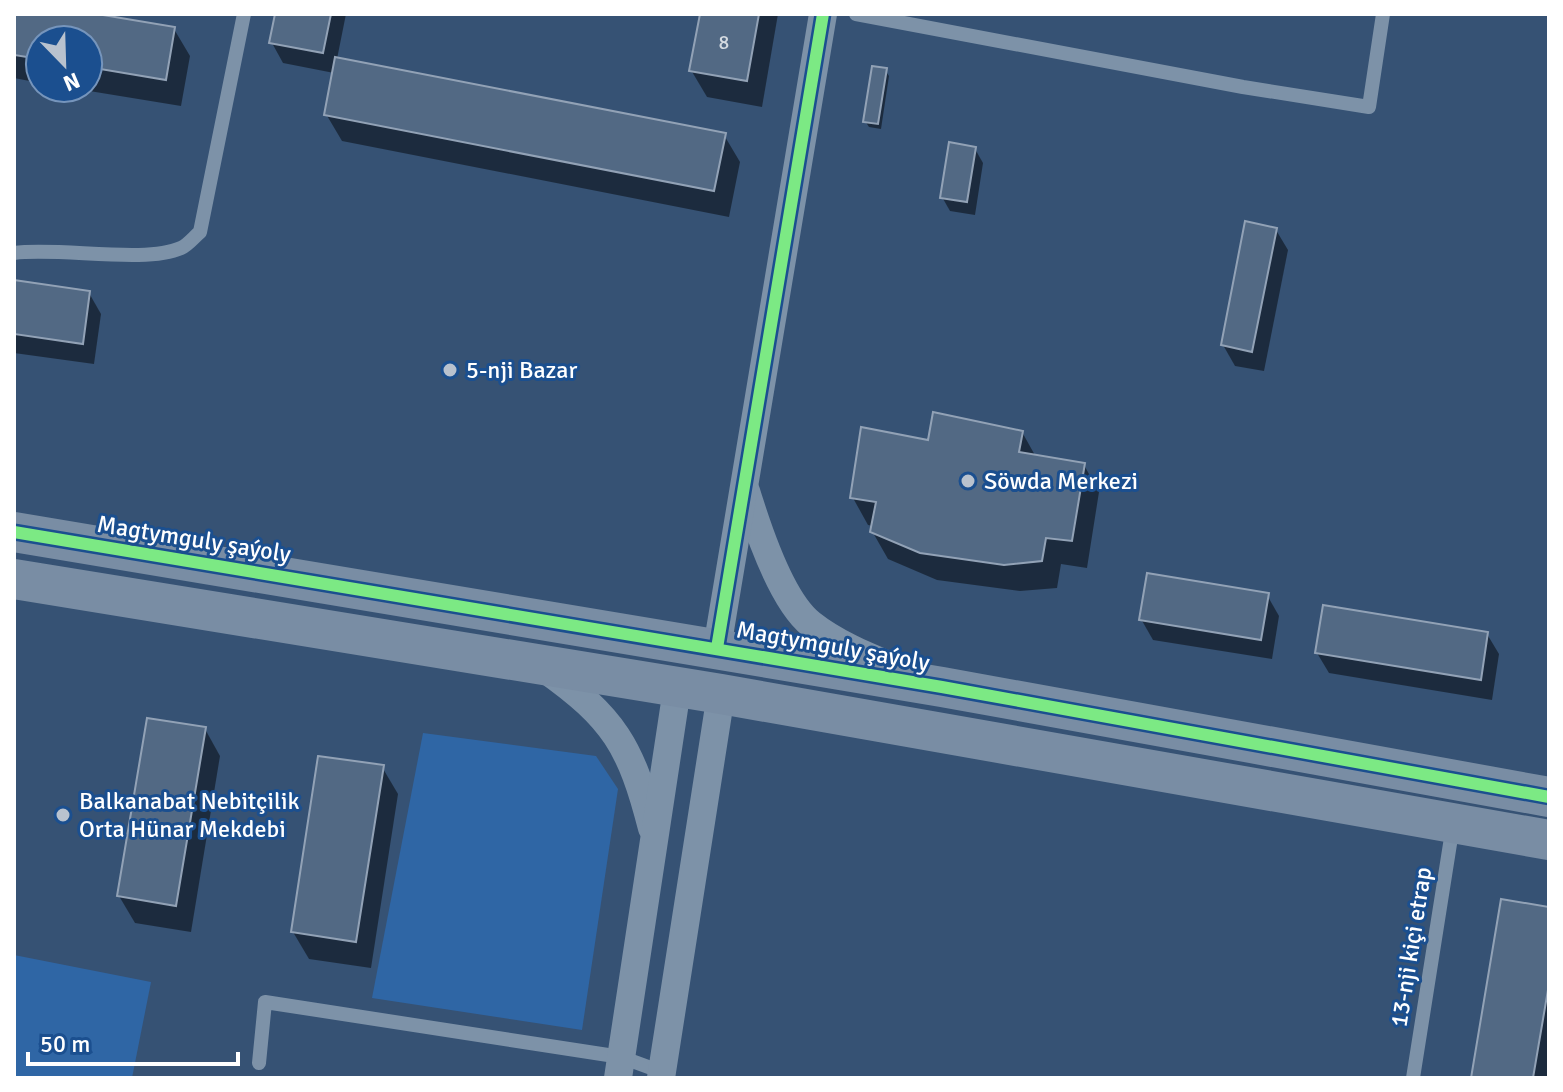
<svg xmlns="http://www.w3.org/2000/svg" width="1563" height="1092" viewBox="0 0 1563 1092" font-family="Signika,sans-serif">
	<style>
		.green { fill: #2f66a5 }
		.shadow { fill: #0007 }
		.building { fill: #526984; stroke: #92a2b6; stroke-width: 2 }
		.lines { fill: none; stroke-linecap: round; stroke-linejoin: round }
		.lane { stroke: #7d92a8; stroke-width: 14 }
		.street { stroke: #7d92a8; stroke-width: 28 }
		.secondary { stroke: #798da4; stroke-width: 40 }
		.cycleway-casing { stroke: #1b4f8f; stroke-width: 17 }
		.cycleway { stroke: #7ce984; stroke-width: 12 }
		.poi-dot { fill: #b9c2ce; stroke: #1b4f8f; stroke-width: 3 }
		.labels { text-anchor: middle; stroke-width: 6; stroke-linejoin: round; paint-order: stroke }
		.number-label { font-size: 20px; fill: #d4dae0 }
		.poi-label { font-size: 24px; fill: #fff; stroke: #1b4f8f; text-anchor: start }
		.street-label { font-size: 24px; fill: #fff; stroke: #1b4f8f }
	</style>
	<rect width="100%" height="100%" fill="#365274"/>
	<g class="green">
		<path d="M423,733L596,756L618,789L582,1030L372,998Z"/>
		<path d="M14,955L151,982L132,1078H14Z"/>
	</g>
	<g class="shadow">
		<path d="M14,14H84L174,29L190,56L181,106L71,88H88V40H40V83L14,78Z"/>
		<path d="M277,14H346L337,59L724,135L740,162L729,217L342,141L326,114L334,73L283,63L272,43Z"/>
		<path d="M702,14H778L762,107L707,97L691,70Z"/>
		<path d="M885,70L889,76L881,129L869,127L865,121Z"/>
		<path d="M975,149L983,163L975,215L950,211L942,197Z"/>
		<path d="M1276,230L1288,250L1264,371L1235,366L1223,345Z"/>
		<path d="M14,282L89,293L101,314L94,364L14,353Z"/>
		<path d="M1022,432L1036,457L1084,465L1099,492L1087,568L1061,564L1057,588L1020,591L937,580L888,559L872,531L873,526L868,525L853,498L929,443Z"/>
		<path d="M1267,595L1279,616L1272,659L1153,640L1141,619Z"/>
		<path d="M1487,634L1499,654L1492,700L1329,673L1317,653Z"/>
		<path d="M205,729L220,756L191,932L135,923L119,896Z"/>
		<path d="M382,767L398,794L371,968L309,959L293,932Z"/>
		<path d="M1549,909V1078H1473Z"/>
	</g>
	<g class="building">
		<path d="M14,14H97L175,27L166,80L88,67V40H40V59L14,55Z"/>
		<path d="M275,14H331L323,53L269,43Z"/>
		<path d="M700,14H759L747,81L689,71Z"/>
		<path d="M335,57L726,133L714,191L324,115Z"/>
		<path d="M872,66L887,68L878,124L863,122Z"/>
		<path d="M949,142L976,147L967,202L940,198Z"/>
		<path d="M1245,221L1277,228L1252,352L1221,345Z"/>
		<path d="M14,280L90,291L83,344L14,334Z"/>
		<path d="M933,412L1023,431L1019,452L1085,463L1072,541L1046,538L1042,561L1004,565L920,553L870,532L876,502L850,498L861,427L928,440Z"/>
		<path d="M1147,573L1269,593L1261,640L1139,620Z"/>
		<path d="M1323,605L1488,632L1481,680L1315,653Z"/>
		<path d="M147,718L206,727L176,906L117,896Z"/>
		<path d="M318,756L384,765L356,942L291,932Z"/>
		<path d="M1501,899L1549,907V984L1533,1078H1471Z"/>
	</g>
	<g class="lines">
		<g class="lane">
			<path d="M856,14L1243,87L1369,107L1383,14"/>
			<path d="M14,253C60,247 145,264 181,248C188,245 194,237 200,232L244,14"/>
			<path d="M259,1063L265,1002L621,1057L662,1072"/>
			<path d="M1413,1078L1453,825"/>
		</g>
		<g class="street">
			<path d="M746,491C757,527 781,600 811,624C835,643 864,655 893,667"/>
			<path d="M717,648L823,14"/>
			<path d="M545,669C614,718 631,746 652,828"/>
			<path d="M618,1078L677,689"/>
			<path d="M661,1078L721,694"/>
		</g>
		<g class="secondary">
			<path d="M14,532L942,687L1549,797"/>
			<path d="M14,579L721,694L1549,840"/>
		</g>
		<g class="cycleway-casing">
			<g id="cycleway">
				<path d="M14,532L942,687L1549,797"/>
				<path d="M717,648L823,14"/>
			</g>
		</g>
		<use href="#cycleway" class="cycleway"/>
	</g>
	<g class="poi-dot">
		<circle cx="450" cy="370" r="8"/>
		<circle cx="968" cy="481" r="8"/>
		<circle cx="63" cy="815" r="8"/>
	</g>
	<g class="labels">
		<g class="number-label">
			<text x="724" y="49">8</text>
		</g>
		<g class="poi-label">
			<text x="466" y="378">5-nji Bazar</text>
			<text x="984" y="489">Söwda Merkezi</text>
			<text x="79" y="809">Balkanabat Nebitçilik<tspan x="79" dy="28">Orta Hünar Mekdebi</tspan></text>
		</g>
		<g class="street-label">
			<text transform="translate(194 539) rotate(9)" y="8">Magtymguly şaýoly</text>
			<text transform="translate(833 646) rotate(10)" y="8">Magtymguly şaýoly</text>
			<text transform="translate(1411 947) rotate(-81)" y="8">13-nji kiçi etrap</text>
		</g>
	</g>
	<rect width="1563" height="1092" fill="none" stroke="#ffffff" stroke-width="32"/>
	<g transform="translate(64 64) rotate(157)"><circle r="38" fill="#1b4f8f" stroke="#7695bc" stroke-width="2"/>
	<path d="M0-6L14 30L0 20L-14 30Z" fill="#b9c2ce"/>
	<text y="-12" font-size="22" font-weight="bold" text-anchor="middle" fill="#ffffff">N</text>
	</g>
	<path d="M28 1052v12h210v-12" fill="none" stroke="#ffffff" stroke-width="4"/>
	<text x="40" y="1052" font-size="24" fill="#ffffff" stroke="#1b4f8f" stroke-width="6" paint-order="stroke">50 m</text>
</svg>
